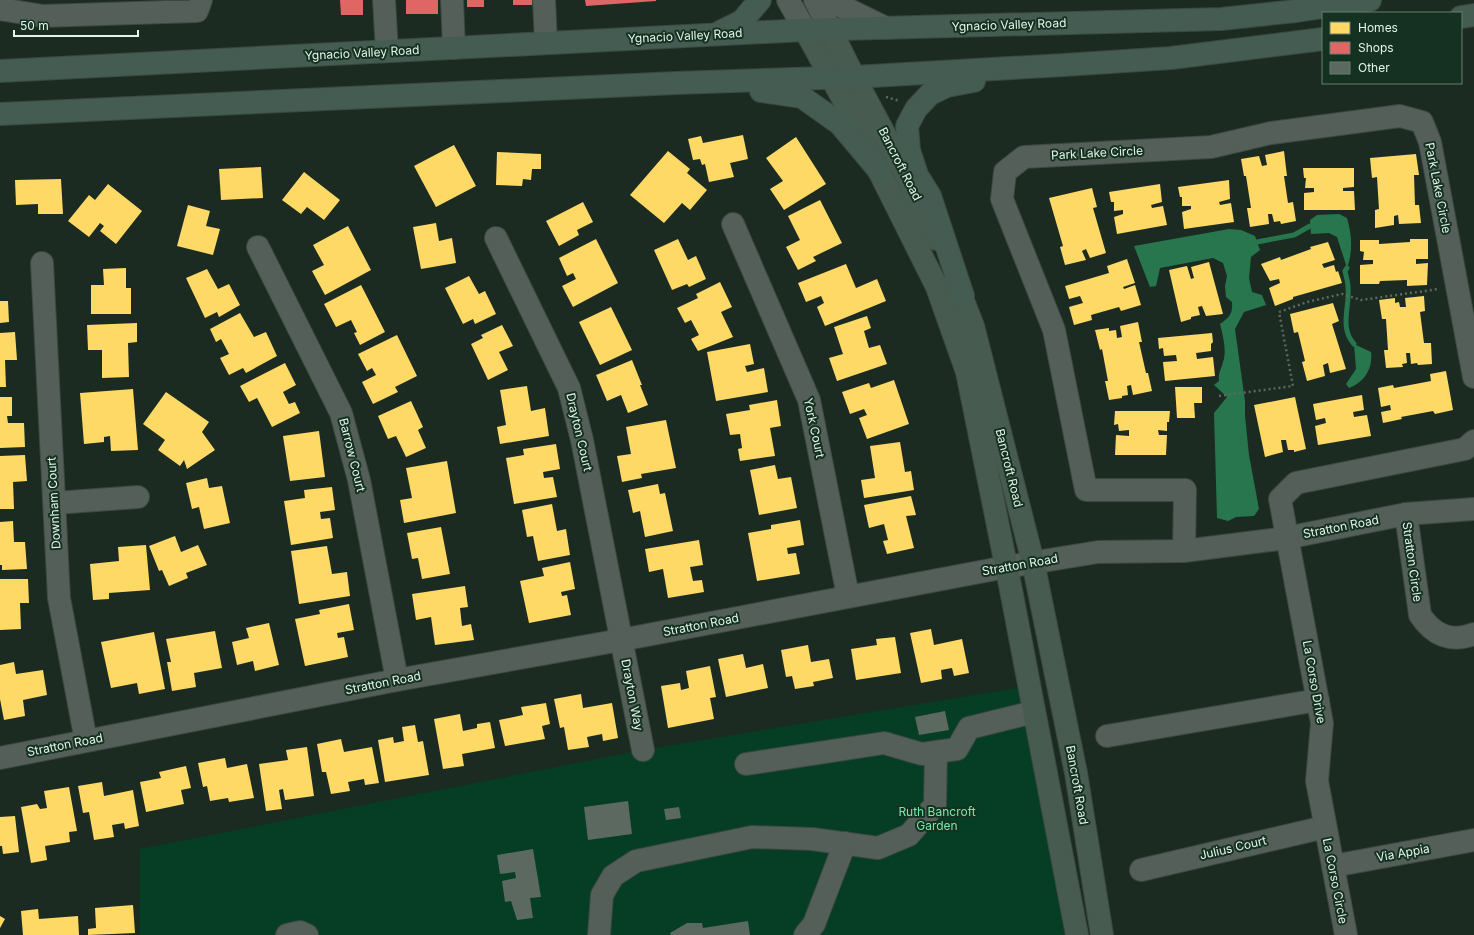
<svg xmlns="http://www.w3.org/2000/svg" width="1474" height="935" viewBox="0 0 1474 935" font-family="Inter,sans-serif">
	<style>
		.green { fill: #053e25 }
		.water { fill: #27764d }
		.homes { fill: #ffd966 }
		.shops { fill: #e06666 }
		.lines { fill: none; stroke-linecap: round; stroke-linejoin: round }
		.stream { stroke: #27764d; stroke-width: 5 }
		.building { fill: #5b6961 }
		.minor-casing { stroke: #3b4840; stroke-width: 24 }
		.major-casing { stroke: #3b4840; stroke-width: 24 }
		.highway-casing { stroke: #3b4840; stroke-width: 24 }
		.path { stroke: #5e6862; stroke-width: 2.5; stroke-dasharray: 2 3; stroke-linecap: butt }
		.minor { stroke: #545f59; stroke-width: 22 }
		.major { stroke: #475b51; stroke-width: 22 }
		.highway { stroke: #445c51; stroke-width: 22 }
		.labels { text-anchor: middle; stroke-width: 4; stroke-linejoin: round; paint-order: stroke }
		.street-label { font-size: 12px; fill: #e3f4e9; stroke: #153121 }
		.park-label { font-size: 12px; fill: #7ae8a9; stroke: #153121 }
	</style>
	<rect width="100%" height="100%" fill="#1b2b22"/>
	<path class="green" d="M1029,686L1077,935H140V849L643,750Z"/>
	<g class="water">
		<path d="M1339,214L1347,218C1352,235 1353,252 1347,268L1337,237L1329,233L1311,234L1310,220L1317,215Z"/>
		<path d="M1229,229L1241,230L1255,236L1260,250L1251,257L1249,278L1252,292L1262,295L1266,305L1244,312L1235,329L1245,401V416L1249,455L1259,509L1254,516L1236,517L1228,521L1217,518L1214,413L1227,397L1214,385L1219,381C1218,373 1221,370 1223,362C1227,351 1223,336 1220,324C1229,318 1233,314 1232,302L1226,297L1225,286L1227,276L1223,263L1213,258L1160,268L1156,286L1150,287L1134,246Z"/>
		<path d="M1354,344L1371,352C1373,368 1365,382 1349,388L1346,384L1356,369Z"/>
	</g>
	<g class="homes">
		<path d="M743,135L748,159L730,163L734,177L709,182L705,164L702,165L700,159L693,160L688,139L701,136L703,143Z"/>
		<path d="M796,137L826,184L784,210L770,189L783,181L766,158Z"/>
		<path d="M454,145L476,186L436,207L414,166Z"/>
		<path d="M668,151L690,169L687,173L707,190L690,210L682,203L664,223L630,195Z"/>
		<path d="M1284,151L1287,176H1284L1288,203L1293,202L1296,221L1281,224L1280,221L1274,222L1272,214H1268L1269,224L1250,227L1247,208H1251L1246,176H1244L1241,159L1259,156L1262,166L1267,165L1265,155Z"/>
		<path d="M497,152L541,154V169H532L531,180L523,179L522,186L496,185Z"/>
		<path d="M1416,154L1419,175H1414L1415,205H1419L1421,223L1399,224L1398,215L1394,216V225L1375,228V210L1379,209L1377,177L1372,178L1370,158Z"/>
		<path d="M261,167L263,198L221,200L219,169Z"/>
		<path d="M1303,168H1354V187L1343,188V191H1354L1355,210H1304V193L1314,192V188H1305L1306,178H1304Z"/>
		<path d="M304,172L340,200L324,220L307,207L301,214L282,200Z"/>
		<path d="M61,179L63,214H38V204L16,205L15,180Z"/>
		<path d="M1229,180L1230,199L1219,202L1220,205L1231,203L1234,222L1184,229L1182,212L1191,209V206H1182V197H1180L1178,187Z"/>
		<path d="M108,184L142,211L116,244L100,231L104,226L100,223L89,237L68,221L89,195L95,200Z"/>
		<path d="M1160,184L1162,202L1151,205L1152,208L1163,206L1167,225L1117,234L1114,217L1123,214V210L1114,211V202H1111L1109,192Z"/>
		<path d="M1092,188L1097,207L1093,208L1106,253L1090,258L1086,249L1082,251L1086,260L1065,265L1060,247L1063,246L1049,198Z"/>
		<path d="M820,200L842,243L813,257L816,261L798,270L786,247L800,240L788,216Z"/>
		<path d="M583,202L593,222L577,230L579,235L559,246L546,221Z"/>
		<path d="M188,205L210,211L206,226L220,229L213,255L177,246Z"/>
		<path d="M436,223L439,241L452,238L456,263L421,269L413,227Z"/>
		<path d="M348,226L371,270L325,295L312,271L324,265L313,245Z"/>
		<path d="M596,239L618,283L573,307L562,286L576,279L573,273L567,276L559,258Z"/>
		<path d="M678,239L688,260L696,256L706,279L689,287L687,284L672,290L654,250Z"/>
		<path d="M1410,239H1428V259H1416V264L1428,263L1427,285L1407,286V280L1380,281L1379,284H1360V265L1373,264V260H1363L1364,252L1360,251V240H1379V244L1410,242Z"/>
		<path d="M1328,242L1335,260L1322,264L1324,268L1334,265L1336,272L1338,271L1342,283L1293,297V299L1275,306L1269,288L1280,283L1279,279L1270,281L1261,264L1280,257L1281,260L1311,249L1310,247Z"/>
		<path d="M1127,259L1135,283L1123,287L1124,289L1135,285L1141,305L1121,311L1119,307L1091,315L1092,320L1074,325L1069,307L1083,303L1080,296L1069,299L1065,286L1109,273L1107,266Z"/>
		<path d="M1209,262L1223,314L1206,316L1202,306L1198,307L1200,315L1191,317V319L1181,322L1169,270L1187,266L1191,279L1194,278L1191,267Z"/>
		<path d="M846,264L856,288L877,279L886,301L825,326L817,307L824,303L821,296L806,302L798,283Z"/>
		<path d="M126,268V288H131V314H91V285H104L103,269Z"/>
		<path d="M207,269L218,289L229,284L240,305L219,317L217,312L205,318L186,278Z"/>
		<path d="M469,276L479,294L485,291L496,314L475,324L473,319L463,324L445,288Z"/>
		<path d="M720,282L732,307L721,312L733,337L698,351L691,339L699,335L691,320L685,323L677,308L698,298L696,294Z"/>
		<path d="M361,285L385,332L360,345L354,333L357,332L351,320L336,327L324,304Z"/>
		<path d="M1424,296L1425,311L1420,312L1424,343H1431L1432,364L1418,365L1417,363L1411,364L1410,353H1406L1407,363L1402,364L1403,367L1386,368L1384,350H1388L1386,319H1382L1379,300L1395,298V303L1399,302L1400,307H1406L1405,298Z"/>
		<path d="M0,301H8L9,322L0,323Z"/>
		<path d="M1333,303L1339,321L1332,324L1346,369L1330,373L1328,363L1323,365L1325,376L1307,381L1302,362L1305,361L1298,332L1294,333L1290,314Z"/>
		<path d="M611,307L632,350L600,365L579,322Z"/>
		<path d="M240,313L254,337L266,332L277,356L246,373L243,368L229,375L220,358L229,354L221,339L216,342L210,329Z"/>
		<path d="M867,316L871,328L864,331L869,348L880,345L887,364L837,381L829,358L843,354L834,327Z"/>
		<path d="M1138,322L1142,342H1139L1146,373H1148L1152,391L1133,395L1131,385L1127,386L1128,395L1122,396V398L1109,400L1105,381H1108L1102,349L1100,350L1095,330L1109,328V331L1116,330L1117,338L1122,337L1120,326Z"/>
		<path d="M137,323V342L128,343L129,377L102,378V350H88L87,325Z"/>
		<path d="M502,325L513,346L499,352L508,370L488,380L471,344L483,338L481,335Z"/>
		<path d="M15,332L17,360H5L6,387H0V333Z"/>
		<path d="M1212,333L1213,342L1211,344V351L1196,353L1197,359L1213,357L1215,376L1165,381L1163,362L1177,361L1176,355L1164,356L1163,348L1159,349L1158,338Z"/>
		<path d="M397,335L417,376L395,387L398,392L373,404L362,382L376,375L372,368L367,371L358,354Z"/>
		<path d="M750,344L754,364L745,366L747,372L764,368L768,392L716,401L707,352Z"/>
		<path d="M632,360L642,385H640L648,405L628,413L621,395L607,401L596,375Z"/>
		<path d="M285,363L296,385L283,392L289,404L295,402L300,413L272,427L257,398L249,402L240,386Z"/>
		<path d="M1446,371L1453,410L1435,414L1433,411L1401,417L1402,419L1383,423L1381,412L1391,410L1390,405L1381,407L1378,388L1393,385L1394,388L1431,381L1430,374Z"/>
		<path d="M894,380L909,424L867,439L859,418L867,415L864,409L850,414L842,392L869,383L871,388Z"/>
		<path d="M527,386L531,411L545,408L549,436L500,444L497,427L506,425L500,390Z"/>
		<path d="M1175,387H1202V403H1194L1195,418H1177Z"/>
		<path d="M133,389L138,450L111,451L110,436L104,437V442L84,444L80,393Z"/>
		<path d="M166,392L209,422L202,432L215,450L187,469L184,460L180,466L158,450L165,440L143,424Z"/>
		<path d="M1362,395L1364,410L1353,412L1354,417L1367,415L1371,436L1318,445L1315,426L1326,423L1325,418L1316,420L1313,404Z"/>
		<path d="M0,397H12V416H7L8,423H24L25,447L0,448Z"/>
		<path d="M1295,397L1306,449L1294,452V450H1288L1286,440H1281L1283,452L1265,457L1254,405Z"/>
		<path d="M777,400L781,426L770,428L775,456L740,461L738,449L742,448L740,434L730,435L726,414L750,410L749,405Z"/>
		<path d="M411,401L423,427L418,430L426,448L406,457L396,436L388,439L378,416Z"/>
		<path d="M1115,411H1170L1169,422H1167V431L1158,430L1159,435H1167L1166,455H1115L1116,435L1129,436V430L1119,431L1118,424L1114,425Z"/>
		<path d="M666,420L676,468L641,474L642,478L622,482L617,456L631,454L626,427Z"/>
		<path d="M319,431L325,477L290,481L283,436Z"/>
		<path d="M900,442L905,472L911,471L914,490L864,498L861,480L875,478L870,446Z"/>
		<path d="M556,444L560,469L543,472L544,478L553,477L557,497L514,504L506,458L524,455L523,449Z"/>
		<path d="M25,455L27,481L13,482L14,509H0V456Z"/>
		<path d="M447,461L456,513L404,523L400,500L412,498L406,468Z"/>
		<path d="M775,465L778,479L791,477L797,508L759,515L750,470Z"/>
		<path d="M207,478L209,488L222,486L230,523L204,529L199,507L192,509L186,483Z"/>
		<path d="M658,484L660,494L665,493L673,531L645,537L640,511L633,513L628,490Z"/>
		<path d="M332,487L335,510L320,512L321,519L330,518L333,538L291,545L284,501L305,498L304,490Z"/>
		<path d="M911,496L916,515L906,516L914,548L887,554L883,541L888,540L884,524L869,528L864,505Z"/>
		<path d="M552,504L557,531L566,529L570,555L538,561L533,536L527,537L522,510Z"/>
		<path d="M800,520L804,545L787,548L788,554L796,553L800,574L757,581L748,533L771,529V525Z"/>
		<path d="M13,521L14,542H25L27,569L2,570V565H0V522Z"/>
		<path d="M441,527L450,574L422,579L418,558L412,559L407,533Z"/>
		<path d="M175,536L181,552L198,545L207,565L186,573L188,578L169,586L162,570L159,571L149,546Z"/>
		<path d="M699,540L703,565L690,567L693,581L702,580L704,592L668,598L663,569L649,572L645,549Z"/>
		<path d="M146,545L150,590L109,593V599L93,600L90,564L119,561L118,547Z"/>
		<path d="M327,546L332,574L347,572L350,596L299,604L291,551Z"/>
		<path d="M570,562L575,589L561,592L562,596L567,595L571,615L529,623L520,581L544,576L542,568Z"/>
		<path d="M0,579H28L29,603H20L21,629L0,630Z"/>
		<path d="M465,586L468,607L460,608L462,626L471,624L474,640L435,645L431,617L416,620L412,594Z"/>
		<path d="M349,604L354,630L337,633L338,638L344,637L348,657L305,666L295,619L320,614L319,610Z"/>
		<path d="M269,623L279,665L255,671L253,661L237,665L232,642L249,638L246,628Z"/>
		<path d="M931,629L934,645L962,639L969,673L954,676L952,668L941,670L942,679L921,683L910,633Z"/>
		<path d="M215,631L222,668L194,673L196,687L172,691L167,662H171L166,639Z"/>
		<path d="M154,632L165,689L139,694L137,683L111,688L101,642Z"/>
		<path d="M895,637L901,673L856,680L851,649L877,645L876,639Z"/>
		<path d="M808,645L811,662L829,659L833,678L813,682L814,686L795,689L792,676L786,677L781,650Z"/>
		<path d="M743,654L746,668L763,664L768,688L726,697L718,659Z"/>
		<path d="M14,662L16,674L43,670L47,695L23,700L25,716L4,720L0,699V665Z"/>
		<path d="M710,666L716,697L710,698L714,719L668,728L661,686L680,683L681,690L689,688L686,671Z"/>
		<path d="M581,694L583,708L612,703L618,738L603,741L602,734L587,737L589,747L568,750L564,727L560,728L554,699Z"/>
		<path d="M546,703L550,724L542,726L545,739L505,746L499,720L523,715L521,707Z"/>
		<path d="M460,714L463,731L477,728V724L490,722L495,748L462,754L464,766L443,769L434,719Z"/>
		<path d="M415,725L418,742L423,741L429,775L385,782L378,740L393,737L394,743L404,741L402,727Z"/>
		<path d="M341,739L344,752L372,747L379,783L365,785L364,779L348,782L350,791L331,794L326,772H322L317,744Z"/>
		<path d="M307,747L314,796L285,800L283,789L279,790L282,809L266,811L259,764L288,760L286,750Z"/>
		<path d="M225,758L227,768L247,764L254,798L229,802L228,798L210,801L207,786L203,787L198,763Z"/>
		<path d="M186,766L191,788L181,790L184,804L146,812L140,782L161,778L159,772Z"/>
		<path d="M102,782L104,796L133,790L139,826L125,829L124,823L112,825L114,837L94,840L89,812L83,813L78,786Z"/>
		<path d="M69,787L77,831L69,832L70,842L45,846L47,860L31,863L21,807L37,804L40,809L47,808L44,791Z"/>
		<path d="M15,816L19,852L3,854L2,846H0V817Z"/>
		<path d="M133,905L135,933L88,935V929L96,928L95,908Z"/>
		<path d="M38,909L39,919L78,916L79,935H23L21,911Z"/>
		<path d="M0,916L5,919L0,928Z"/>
	</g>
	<g class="shops">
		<path d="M340,0H363V15H341Z"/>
		<rect x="406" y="0" width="32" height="14"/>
		<rect x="467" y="0" width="17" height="7"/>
		<rect x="513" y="0" width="19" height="5"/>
		<path d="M585,0H656V1L586,6Z"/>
	</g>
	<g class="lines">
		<g class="stream">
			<path d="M1257,242L1294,235L1310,226"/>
			<path d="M1347,268L1345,271C1346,276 1348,282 1348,287C1350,307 1339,327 1354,344"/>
		</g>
	</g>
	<g class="building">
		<path d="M945,711L949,730L919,735L915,717Z"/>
		<path d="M628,801L632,834L588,840L584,807Z"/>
		<path d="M679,807L681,818L666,820L664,809Z"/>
		<path d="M533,849L541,897L530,898L533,918L517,920L511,901L505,902L502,881L516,878L515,872L500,874L497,855Z"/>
		<path d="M748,921L750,935H671L670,933L687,923H702L703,928Z"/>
	</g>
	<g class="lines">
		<g class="minor-casing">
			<g id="minor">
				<path d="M384,0L387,51"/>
				<path d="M452,0L454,48"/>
				<path d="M544,0L546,43"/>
				<path d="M788,0L805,30"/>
				<path d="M815,0L830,29"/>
				<path d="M835,0L841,6L886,28"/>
				<path d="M0,9L43,16L197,11L201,0"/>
				<path d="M733,224L809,400L848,596"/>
				<path d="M496,238L569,388L582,440L643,750"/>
				<path d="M258,247L341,413L359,480L397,680"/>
				<path d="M42,263L59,598L86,741"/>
				<path d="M55,503L138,497"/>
				<path d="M1474,509L1406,514L1420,615C1433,635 1451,643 1474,634"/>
				<path d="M1184,551L1185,490H1086L1054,330L1002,199L1005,172L1024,157L1211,147L1271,133L1400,116L1422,122L1430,142L1474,377"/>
				<path d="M1107,736L1318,700"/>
				<path d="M0,758L397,680L621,640L1006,567L1098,552L1184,551L1286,538L1406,514"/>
				<path d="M746,764L884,743L922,754L957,749L969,728L1034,712"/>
				<path d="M1333,866L1474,840"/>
				<path d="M1141,870L1325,827"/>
				<path d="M287,935L300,932L307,935"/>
				<path d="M599,935L602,895L613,876L636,861L752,837L812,839L878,848L909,835L935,805L936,752"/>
				<path d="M805,935L814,924L845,843"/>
				<path d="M1346,935L1317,781L1322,723L1280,499L1296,483L1465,449L1474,441"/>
			</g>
		</g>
		<g class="major-casing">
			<g id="major">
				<path d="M830,29L854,77L901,165L936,239"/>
				<path d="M805,30L842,97L937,287L967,372L1011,590L1077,935"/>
				<path d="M955,280L973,326L1033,562L1076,773L1102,935"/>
			</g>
		</g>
		<g class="highway-casing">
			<g id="highway">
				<path d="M1461,17L1474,15"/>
				<path d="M720,32L742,21L760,0"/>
				<path d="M0,71L805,30L1221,19L1296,11L1370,0"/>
				<path d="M761,91L802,97L840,124L881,173"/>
				<path d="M0,114L676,83L854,77L1064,65L1171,58L1323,39"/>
				<path d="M963,296L930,196L917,175L909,150L907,126L916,109L930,94L947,86L974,81"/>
			</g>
		</g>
		<g class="path">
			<path d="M886,97L900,101"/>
			<path d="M1219,396L1293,386L1279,312L1307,302L1342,294L1361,300L1439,289"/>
		</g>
		<use href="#minor" class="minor"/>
		<use href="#major" class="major"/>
		<use href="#highway" class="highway"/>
	</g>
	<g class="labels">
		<g class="street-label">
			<text transform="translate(1009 25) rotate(-2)" y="4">Ygnacio Valley Road</text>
			<text transform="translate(685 36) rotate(-3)" y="4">Ygnacio Valley Road</text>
			<text transform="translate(362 53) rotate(-3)" y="4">Ygnacio Valley Road</text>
			<text transform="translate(1097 153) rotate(-3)" y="4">Park Lake Circle</text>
			<text transform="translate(900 164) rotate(63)" y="4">Bancroft Road</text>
			<text transform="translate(1438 188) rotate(79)" y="4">Park Lake Circle</text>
			<text transform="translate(814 428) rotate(78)" y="4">York Court</text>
			<text transform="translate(579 432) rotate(77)" y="4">Drayton Court</text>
			<text transform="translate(352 455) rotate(76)" y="4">Barrow Court</text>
			<text transform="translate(1009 468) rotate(76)" y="4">Bancroft Road</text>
			<text transform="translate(54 503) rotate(-93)" y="4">Downham Court</text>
			<text transform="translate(1341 527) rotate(-11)" y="4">Stratton Road</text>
			<text transform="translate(1412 562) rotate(82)" y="4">Stratton Circle</text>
			<text transform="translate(1020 565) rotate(-10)" y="4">Stratton Road</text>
			<text transform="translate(701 625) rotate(-11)" y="4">Stratton Road</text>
			<text transform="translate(1314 682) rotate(80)" y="4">La Corso Drive</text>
			<text transform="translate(383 683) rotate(-11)" y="4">Stratton Road</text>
			<text transform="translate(632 695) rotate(79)" y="4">Drayton Way</text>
			<text transform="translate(65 745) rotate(-11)" y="4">Stratton Road</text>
			<text transform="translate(1077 785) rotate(80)" y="4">Bancroft Road</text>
			<text transform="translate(1233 848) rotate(-13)" y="4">Julius Court</text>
			<text transform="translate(1403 853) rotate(-10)" y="4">Via Appia</text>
			<text transform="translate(1335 881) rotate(79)" y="4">La Corso Circle</text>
		</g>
		<g class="park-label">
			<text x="937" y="816">Ruth Bancroft<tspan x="937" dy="14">Garden</tspan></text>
		</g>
	</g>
	<rect x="1322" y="12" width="140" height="72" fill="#153121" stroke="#677f71"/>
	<rect x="1330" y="22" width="20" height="12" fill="#ffd966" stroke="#677f71"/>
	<text x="1358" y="32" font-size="12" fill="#e3f4e9">Homes</text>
	<rect x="1330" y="42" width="20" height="12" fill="#e06666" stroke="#677f71"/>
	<text x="1358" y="52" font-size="12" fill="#e3f4e9">Shops</text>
	<rect x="1330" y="62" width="20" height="12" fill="#5b6961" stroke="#677f71"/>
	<text x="1358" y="72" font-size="12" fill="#e3f4e9">Other</text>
	<path d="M14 30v6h124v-6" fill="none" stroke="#e3f4e9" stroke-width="2"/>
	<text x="20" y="30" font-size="12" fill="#e3f4e9" stroke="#153121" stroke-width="3" paint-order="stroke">50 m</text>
</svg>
